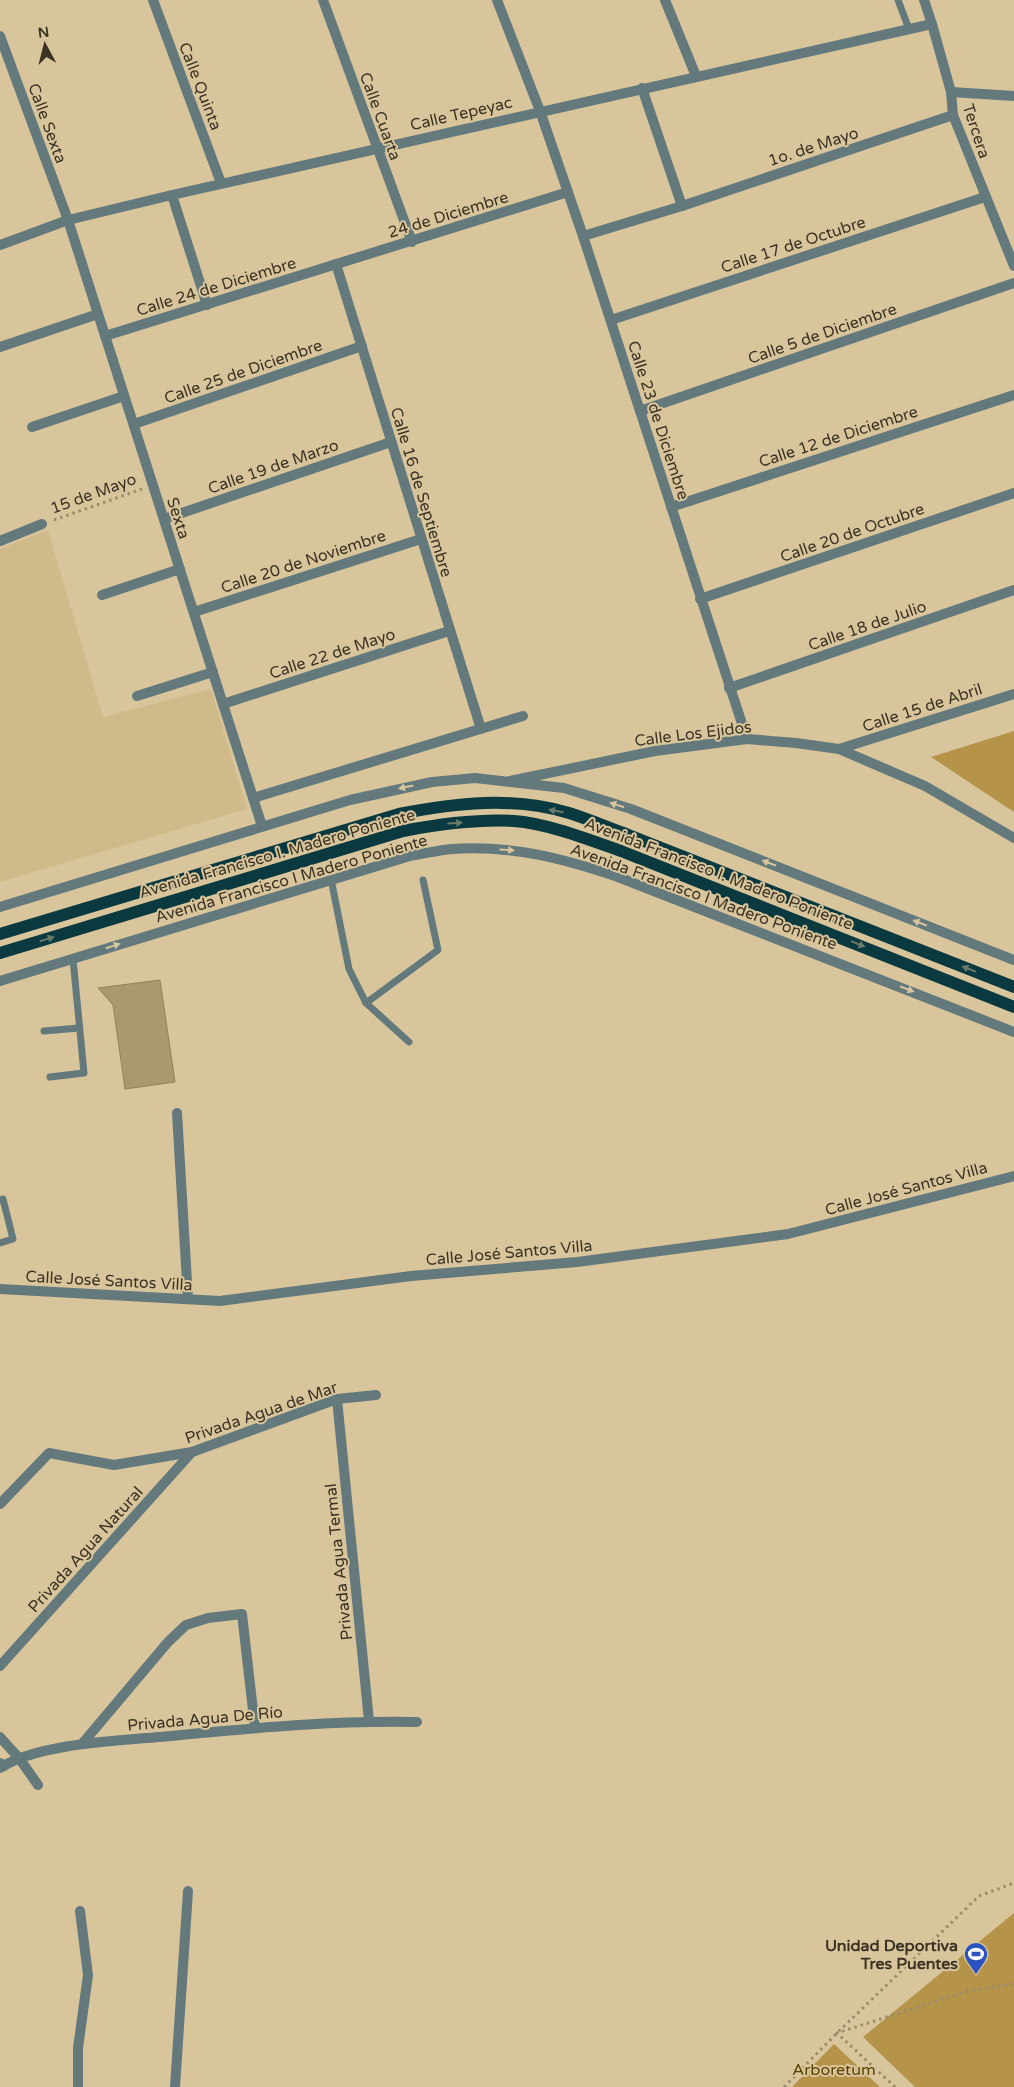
<svg xmlns="http://www.w3.org/2000/svg" width="1014" height="2087" viewBox="0 0 1014 2087" font-family="'Varela Round',sans-serif">
	<style>
		.built { fill: #d1ba8a }
		.green { fill: #b5944a }
		.building { fill: #ab9871; stroke: #93815b }
		.lines { fill: none; stroke-linecap: round; stroke-linejoin: round }
		.path { stroke: #9a8b6c; stroke-width: 3; stroke-dasharray: 2.5 4; stroke-linecap: butt }
		.service { stroke: #63797c; stroke-width: 7 }
		.minor { stroke: #63797c; stroke-width: 10 }
		.tertiary { stroke: #63797c; stroke-width: 10 }
		.primary { stroke: #0a3a3f; stroke-width: 12 }
		.oneway { fill: #d8c59c }
		.oneway2 { fill: #677969 }
		.labels { text-anchor: middle; stroke-width: 4; stroke-linejoin: round; paint-order: stroke }
		.street-label { font-size: 16px; fill: #3b3323; stroke: #d8c59c }
		.poi-label { font-size: 16px; font-weight: bold; fill: #3b3323; stroke: #d8c59c; text-anchor: end }
		.park-label { font-size: 16px; fill: #594201; stroke: #d8c59c }
	</style>
	<rect width="100%" height="100%" fill="#d8c59c"/>
	<path class="built" d="M48,530L103,717L211,689L247,809L0,882V549Z"/>
	<g class="green">
		<path d="M1014,731V812L931,757Z"/>
		<path d="M1014,1913V2087H915L863,2037Z"/>
		<path d="M834,2044L880,2087H792Z"/>
	</g>
	<path class="building" d="M160,980L175,1082L125,1089L113,1005L98,988Z"/>
	<g class="lines">
		<g class="path">
			<path d="M54,520L142,489"/>
			<path d="M784,2087L837,2033L979,1896L1014,1883"/>
			<path d="M895,2087L837,2033L968,1991L1014,1984"/>
		</g>
		<g class="service">
			<path d="M898,0L909,29"/>
			<path d="M331,879L349,969L366,1003L409,1042"/>
			<path d="M366,1003L438,950L423,880"/>
			<path d="M44,1031L79,1028"/>
			<path d="M50,1077L84,1073L73,959"/>
			<path d="M0,1200L3,1199L13,1239L0,1243"/>
		</g>
		<g class="minor">
			<path d="M153,0L221,183"/>
			<path d="M323,0L412,242"/>
			<path d="M497,0L540,111L583,236L747,739"/>
			<path d="M665,0L696,76"/>
			<path d="M932,24L951,92L953,115L1014,266"/>
			<path d="M642,88L682,206"/>
			<path d="M951,92L1014,96"/>
			<path d="M172,195L207,305"/>
			<path d="M583,236L682,206L953,115"/>
			<path d="M336,264L481,729"/>
			<path d="M611,320L985,197"/>
			<path d="M105,336L568,192"/>
			<path d="M0,347L98,314"/>
			<path d="M640,411L1014,283"/>
			<path d="M134,424L362,346"/>
			<path d="M32,427L124,396"/>
			<path d="M671,507L1014,395"/>
			<path d="M164,519L391,442"/>
			<path d="M0,541L42,524"/>
			<path d="M102,595L180,569"/>
			<path d="M700,599L1014,493"/>
			<path d="M194,612L421,539"/>
			<path d="M729,688L1014,590"/>
			<path d="M137,696L213,672"/>
			<path d="M223,704L449,631"/>
			<path d="M839,749L1014,694"/>
			<path d="M510,781L655,751L747,739L796,743L839,749L925,786L1014,838"/>
			<path d="M253,798L523,716"/>
			<path d="M177,1113L188,1299"/>
			<path d="M337,1399L369,1721"/>
			<path d="M0,1666L192,1452"/>
			<path d="M82,1744L168,1642L186,1625L208,1618L242,1614L255,1728"/>
			<path d="M19,1758L38,1785"/>
			<path d="M0,1768C37,1744 114,1741 159,1737C245,1729 331,1720 417,1722"/>
			<path d="M78,2087V2048L88,1975L80,1911"/>
			<path d="M175,2087L188,1891"/>
		</g>
		<g class="tertiary">
			<path d="M0,36L68,220L262,826"/>
			<path d="M0,245L68,220L172,195L932,24L924,0"/>
			<path d="M0,907L350,800L432,782L475,778L564,788L631,809L1014,960"/>
			<path d="M0,981L410,856C424,854 438,850 452,849C512,845 562,858 618,877L1014,1032"/>
			<path d="M0,1289L220,1301L411,1276L577,1262L788,1234L1014,1176"/>
			<path d="M0,1504L49,1453L114,1465L192,1452L337,1399L376,1395"/>
			<path d="M0,1737L19,1758"/>
			<path d="M0,1763L4,1766"/>
		</g>
		<g class="primary">
			<path d="M0,934L399,814C455,803 513,796 569,813C588,819 607,827 626,834L1014,987"/>
			<path d="M0,953L403,831C440,824 476,819 514,821C546,823 590,840 621,851L1014,1007"/>
		</g>
	</g>
	<defs><path id="oneway-solid" d="M-6-.8H1V-3.2L6.5 0L1 3.2V.8H-6Z" transform="scale(1.25)"/></defs>
	<g class="oneway">
		<use href="#oneway-solid" transform="translate(406 787) rotate(168)"/>
		<use href="#oneway-solid" transform="translate(617 805) rotate(-162)"/>
		<use href="#oneway-solid" transform="translate(507 850) rotate(3)"/>
		<use href="#oneway-solid" transform="translate(769 863) rotate(-159)"/>
		<use href="#oneway-solid" transform="translate(920 923) rotate(-159)"/>
		<use href="#oneway-solid" transform="translate(113 946) rotate(-17)"/>
		<use href="#oneway-solid" transform="translate(907 989) rotate(21)"/>
	</g>
	<g class="oneway2">
		<use href="#oneway-solid" transform="translate(556 811) rotate(-170)"/>
		<use href="#oneway-solid" transform="translate(455 823) rotate(-4)"/>
		<use href="#oneway-solid" transform="translate(47 939) rotate(-17)"/>
		<use href="#oneway-solid" transform="translate(858 944) rotate(22)"/>
		<use href="#oneway-solid" transform="translate(969 969) rotate(-158)"/>
	</g>
	<defs>
		<g id="stadium-pin" transform="scale(1.25)"><path d="M0 17L-7.5 6A9.5 9.5 0 1 1 7.5 6Z" fill="#2b52c1" stroke="#d8c59c"/><path d="M0-5a6.5 5 0 1 0 0 10a6.5 5 0 1 0 0-10ZM-3.5-1.8h7v3.6h-7Z" fill="#fff"/></g>
	</defs>
	<g fill-rule="evenodd">
		<use href="#stadium-pin" x="976" y="1954"/>
	</g>
	<g class="labels">
		<g class="street-label">
			<text transform="translate(201 86) rotate(69)" y="6">Calle Quinta</text>
			<text transform="translate(461 113) rotate(-13)" y="6">Calle Tepeyac</text>
			<text transform="translate(381 116) rotate(70)" y="6">Calle Cuarta</text>
			<text transform="translate(48 123) rotate(70)" y="6">Calle Sexta</text>
			<text transform="translate(977 131) rotate(72)" y="6">Tercera</text>
			<text transform="translate(813 146) rotate(-18)" y="6">1o. de Mayo</text>
			<text transform="translate(448 214) rotate(-17)" y="6">24 de Diciembre</text>
			<text transform="translate(793 244) rotate(-18)" y="6">Calle 17 de Octubre</text>
			<text transform="translate(216 286) rotate(-17)" y="6">Calle 24 de Diciembre</text>
			<text transform="translate(822 333) rotate(-19)" y="6">Calle 5 de Diciembre</text>
			<text transform="translate(243 371) rotate(-19)" y="6">Calle 25 de Diciembre</text>
			<text transform="translate(659 420) rotate(72)" y="6">Calle 23 de Diciembre</text>
			<text transform="translate(838 436) rotate(-18)" y="6">Calle 12 de Diciembre</text>
			<text transform="translate(273 466) rotate(-19)" y="6">Calle 19 de Marzo</text>
			<text transform="translate(422 492) rotate(73)" y="6">Calle 16 de Septiembre</text>
			<text transform="translate(93 493) rotate(-20)" y="6">15 de Mayo</text>
			<text transform="translate(179 518) rotate(72)" y="6">Sexta</text>
			<text transform="translate(852 532) rotate(-19)" y="6">Calle 20 de Octubre</text>
			<text transform="translate(303 561) rotate(-18)" y="6">Calle 20 de Noviembre</text>
			<text transform="translate(867 625) rotate(-19)" y="6">Calle 18 de Julio</text>
			<text transform="translate(332 653) rotate(-18)" y="6">Calle 22 de Mayo</text>
			<text transform="translate(922 707) rotate(-18)" y="6">Calle 15 de Abril</text>
			<text transform="translate(693 733) rotate(-7)" y="6">Calle Los Ejidos</text>
			<text transform="translate(277 853) rotate(-16)" y="6">Avenida Francisco I. Madero Poniente</text>
			<text transform="translate(719 873) rotate(21)" y="6">Avenida Francisco I. Madero Poniente</text>
			<text transform="translate(291 878) rotate(-16)" y="6">Avenida Francisco I Madero Poniente</text>
			<text transform="translate(704 896) rotate(20)" y="6">Avenida Francisco I Madero Poniente</text>
			<text transform="translate(906 1188) rotate(-15)" y="6">Calle José Santos Villa</text>
			<text transform="translate(509 1252) rotate(-5)" y="6">Calle José Santos Villa</text>
			<text transform="translate(109 1280) rotate(3)" y="6">Calle José Santos Villa</text>
			<text transform="translate(261 1412) rotate(-19)" y="6">Privada Agua de Mar</text>
			<text transform="translate(85 1549) rotate(-48)" y="6">Privada Agua Natural</text>
			<text transform="translate(338 1562) rotate(-96)" y="6">Privada Agua Termal</text>
			<text transform="translate(205 1718) rotate(-5)" y="6">Privada Agua De Río</text>
		</g>
		<g class="poi-label">
			<text x="958" y="1951">Unidad Deportiva<tspan x="958" dy="18">Tres Puentes</tspan></text>
		</g>
		<g class="park-label">
			<text x="834" y="2075">Arboretum</text>
		</g>
	</g>
	<g transform="translate(45 45) rotate(353)" stroke="#d8c59c" stroke-width="4" paint-order="stroke">
	<path d="M0-4L9 19L0 12L-9 19Z" fill="#3b3323"/>
	<text y="-8" font-size="14" font-weight="bold" text-anchor="middle" fill="#3b3323">N</text>
	</g>
</svg>
